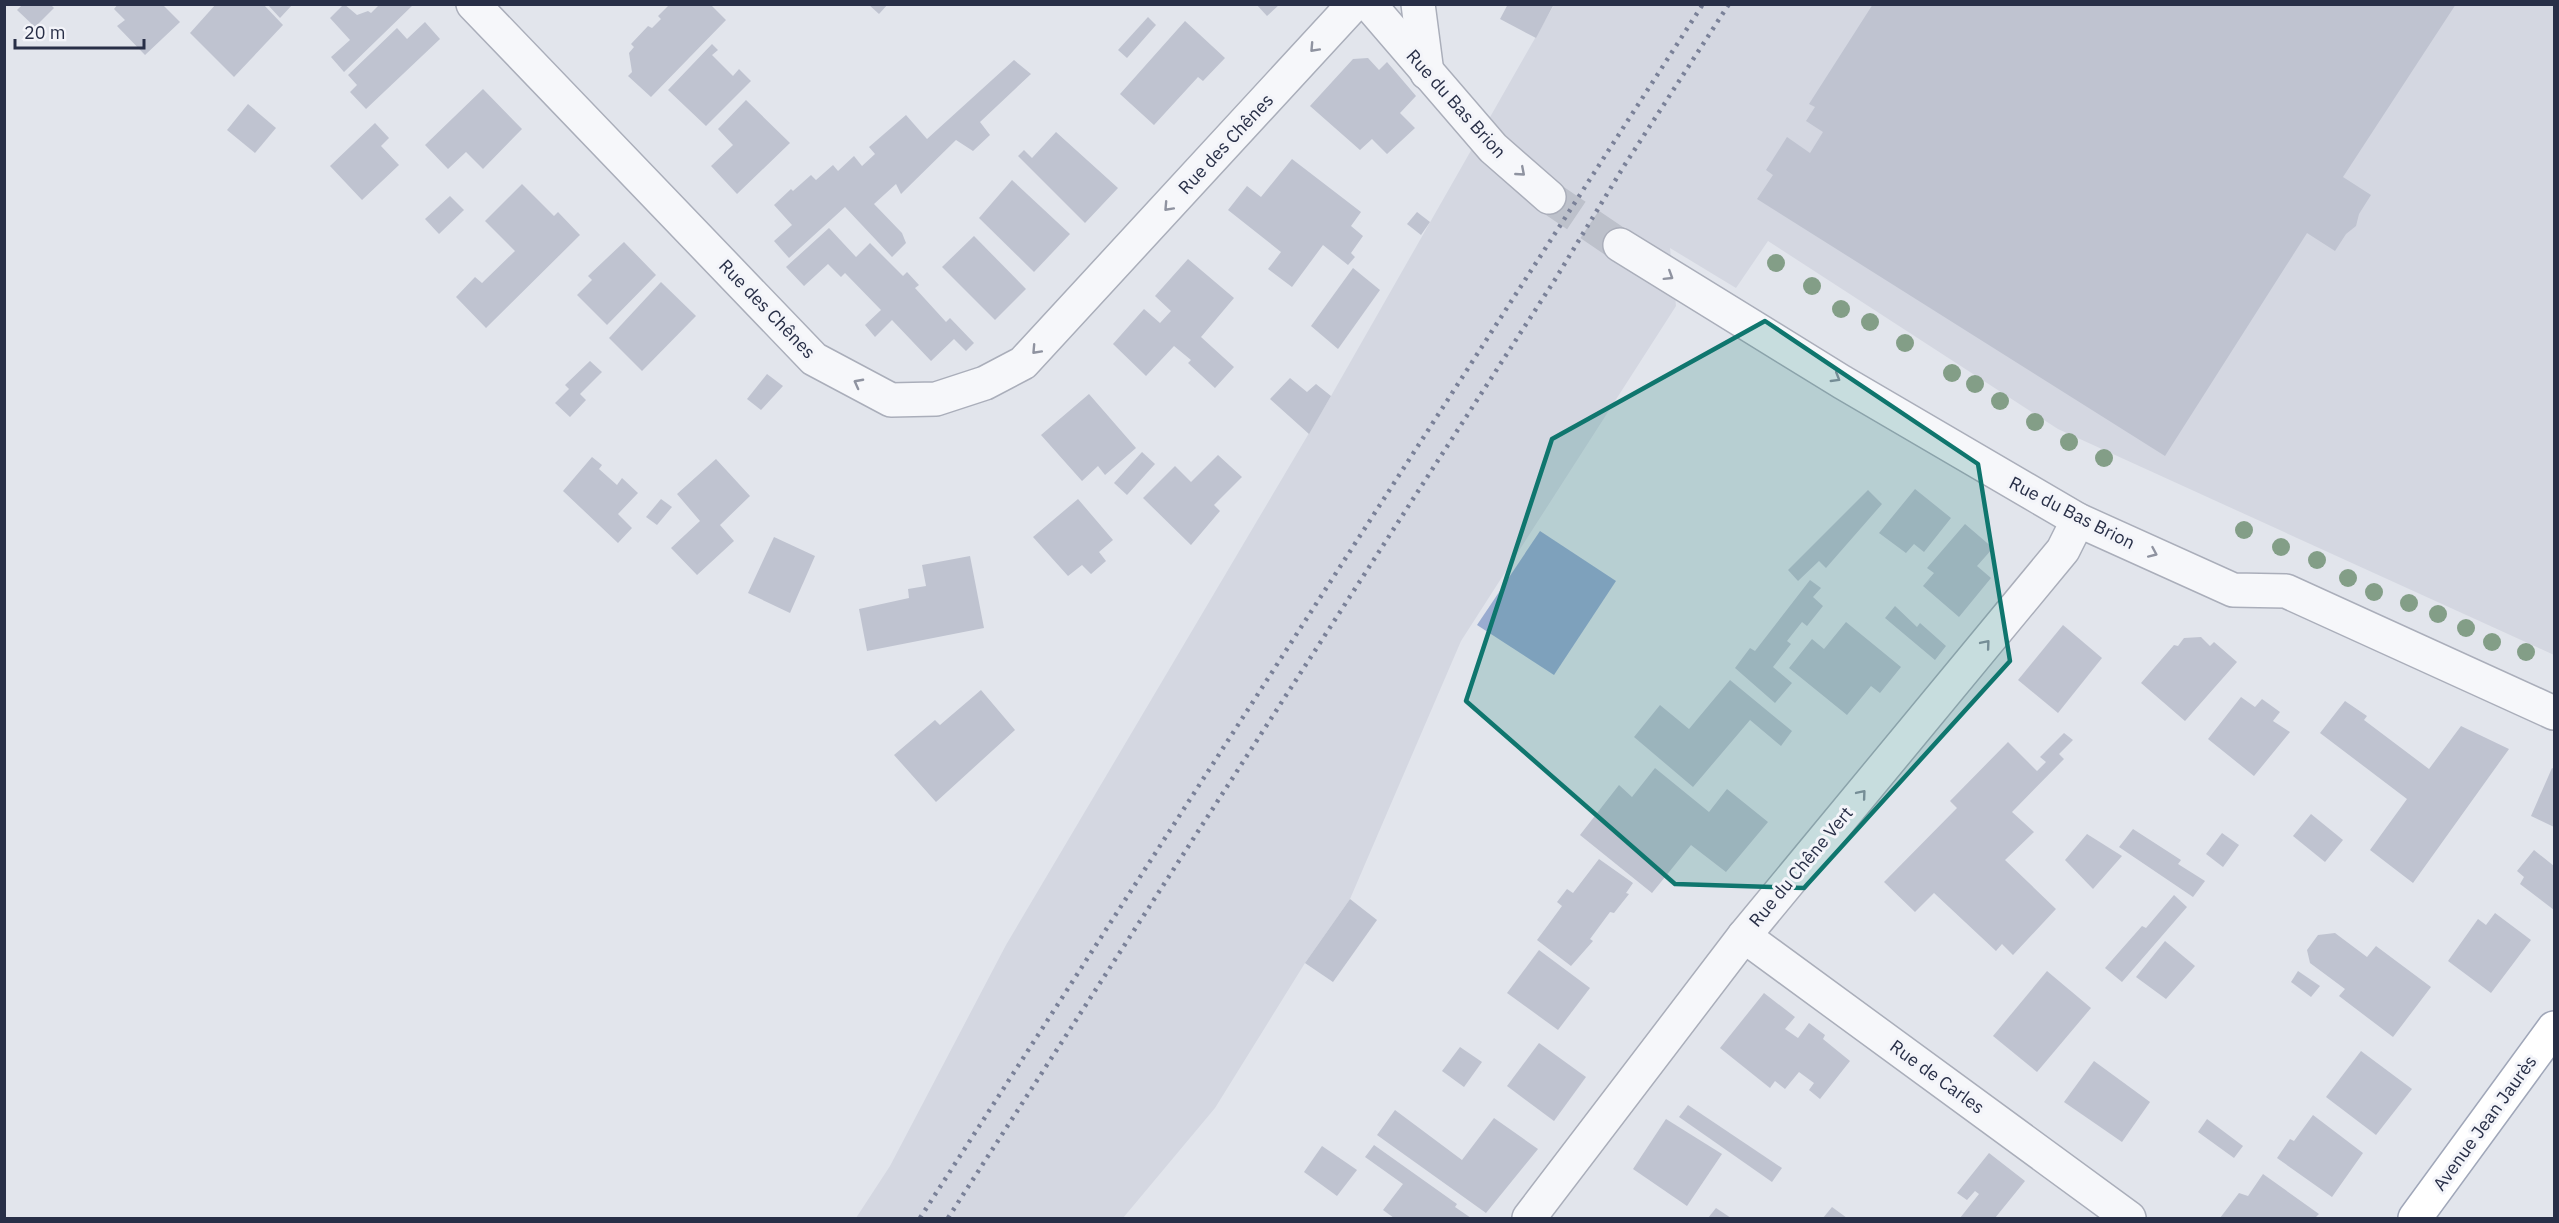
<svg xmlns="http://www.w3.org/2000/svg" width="2559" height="1223" viewBox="0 0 2559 1223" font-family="'IBM Plex Sans',sans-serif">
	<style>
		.built { fill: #d4d7e1 }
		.water { fill: #9aacd0 }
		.building { fill: #bfc3d0 }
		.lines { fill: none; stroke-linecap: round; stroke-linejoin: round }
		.minor-tunnel { stroke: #bdc1cb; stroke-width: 33; stroke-dasharray: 33 16; stroke-linecap: butt }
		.minor-casing { stroke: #aaaeba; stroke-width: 36 }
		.primary-casing { stroke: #a0a7b9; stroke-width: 36 }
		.minor { stroke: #f6f7fa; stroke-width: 33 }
		.primary { stroke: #fff; stroke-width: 33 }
		.rail { stroke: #7a8198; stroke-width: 4.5; stroke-dasharray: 3 6; stroke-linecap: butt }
		.tree { fill: #839e87 }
		.oneway { stroke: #8f93a0 }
		.marked { fill: #0f766e; fill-opacity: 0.2; stroke: #0f766e; stroke-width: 4.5; stroke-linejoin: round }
		.labels { text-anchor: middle; stroke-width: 6; stroke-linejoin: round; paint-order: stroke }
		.street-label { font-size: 18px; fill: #282f47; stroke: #f3f4f9 }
	</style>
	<rect width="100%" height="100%" fill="#e2e5ec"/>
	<path class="built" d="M1554,5H2554V655L2058,429L1768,241L1736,288L1670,248L1676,306L1461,641L1350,899L1305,963L1215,1108L1123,1218H856L890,1166L1006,945L1331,396Z"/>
	<path class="water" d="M1540,531L1616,581L1554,675L1477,625Z"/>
	<g class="building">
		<path d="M23,4H50L54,8L35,27L17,10Z"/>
		<path d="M118,4H162L180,22L145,55L117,26L125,20L114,9Z"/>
		<path d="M216,4H263L283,25L234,77L190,33Z"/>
		<path d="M267,4H293L280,18Z"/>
		<path d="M344,4L357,15L368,11L371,13L380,4H414L344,72L331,57L350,40L330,18Z"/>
		<path d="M868,4H888L879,14Z"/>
		<path d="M1256,4H1280L1267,16Z"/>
		<path d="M1508,4H1554L1536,38L1500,19Z"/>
		<path d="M1873,4H2456L2343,177L2371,195L2359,214L2356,226L2346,234L2335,251L2307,233L2165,456L1757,199L1773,175L1766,170L1787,137L1810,153L1823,132L1806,121L1815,107L1809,104Z"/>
		<path d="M669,5H711L726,20L651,97L628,76L632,72L629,53L634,47L631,44L648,26L652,28L661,19L658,16Z"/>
		<path d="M1148,17L1156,25L1127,58L1118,50Z"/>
		<path d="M1185,21L1225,58L1203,81L1198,77L1154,125L1120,94Z"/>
		<path d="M425,22L440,39L366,109L350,92L357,85L348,75L397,28L407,39Z"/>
		<path d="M712,44L718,50L712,55L733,76L739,69L751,81L706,126L668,90Z"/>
		<path d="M1368,58L1379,70L1387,62L1416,96L1400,113L1415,128L1387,154L1372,139L1360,150L1310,106L1353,59Z"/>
		<path d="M1014,60L1031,74L980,122L990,135L973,151L956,140L901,194L896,184L874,204L902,233L906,243L892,257L845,207L789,258L774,241L792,225L774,205L791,189L793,191L811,175L816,180L833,165L838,171L854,156L862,166L875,154L869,147L906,115L927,139Z"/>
		<path d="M483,89L522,129L483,169L466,152L448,169L425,145Z"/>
		<path d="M746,100L790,143L737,194L711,166L733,145L718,129Z"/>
		<path d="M248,104L276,128L255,153L227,130Z"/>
		<path d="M375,123L389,138L381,146L399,165L362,200L330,166Z"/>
		<path d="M1056,132L1118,188L1085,223L1018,156L1024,150L1032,158Z"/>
		<path d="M1292,159L1361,212L1351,226L1363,236L1351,253L1355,257L1348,265L1323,245L1292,287L1268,269L1281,252L1228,210L1247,186L1261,197Z"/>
		<path d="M1012,180L1070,234L1034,272L979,218Z"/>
		<path d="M522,184L554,216L558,212L580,235L486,328L456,297L475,277L482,283L515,251L485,221Z"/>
		<path d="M450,196L464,210L439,234L425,219Z"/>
		<path d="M1417,212L1430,222L1421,235L1407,224Z"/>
		<path d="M829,228L856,257L870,243L903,276L907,272L919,285L915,288L946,322L950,318L974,343L966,351L954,339L931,361L892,320L875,337L865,325L881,310L845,273L841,277L828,264L804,286L786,267Z"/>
		<path d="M974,236L1026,289L995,320L942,267Z"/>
		<path d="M624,242L656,275L607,325L577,295L592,280L588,276Z"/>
		<path d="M1188,259L1234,298L1201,337L1234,367L1215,388L1188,363L1191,360L1174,346L1146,376L1113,344L1144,309L1160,323L1171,311L1155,296Z"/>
		<path d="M1353,268L1380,290L1338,349L1311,326Z"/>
		<path d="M661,282L696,316L642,371L609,338Z"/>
		<path d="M590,361L602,372L580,394L586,400L570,417L555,403L569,389L565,385Z"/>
		<path d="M767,374L783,386L761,410L747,399Z"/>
		<path d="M1290,378L1307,392L1316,384L1331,396L1309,434L1270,399Z"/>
		<path d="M1089,394L1136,448L1105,475L1098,466L1082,481L1041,435Z"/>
		<path d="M1142,452L1155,464L1127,495L1114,483Z"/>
		<path d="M1218,455L1242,477L1214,505L1220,511L1191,545L1143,498L1175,466L1191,482Z"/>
		<path d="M592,457L602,465L599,469L617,485L622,478L638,493L618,514L632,528L618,543L563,491Z"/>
		<path d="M716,459L750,496L720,525L734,541L697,575L671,548L700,521L677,494Z"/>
		<path d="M1915,489L1951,518L1924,552L1914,544L1906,553L1879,533Z"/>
		<path d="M1868,490L1882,504L1826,568L1819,561L1798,581L1788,570Z"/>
		<path d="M661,499L672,507L657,525L646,517Z"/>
		<path d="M1078,499L1113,540L1099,552L1106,561L1091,574L1082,565L1068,576L1033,537Z"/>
		<path d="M1965,524L1993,548L1977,566L1991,578L1959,617L1923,586L1934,573L1927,568Z"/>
		<path d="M774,537L815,556L790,613L748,593Z"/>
		<path d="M970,556L984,628L867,651L859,609L909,598L908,589L926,586L922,565Z"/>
		<path d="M1810,580L1821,588L1813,597L1823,606L1807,626L1802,622L1787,641L1791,644L1773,667L1792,683L1775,703L1735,668L1750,648L1755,651Z"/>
		<path d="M1895,606L1917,627L1920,623L1946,646L1935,660L1885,618Z"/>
		<path d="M1846,622L1901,667L1880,693L1871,686L1847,715L1789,668L1812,639L1824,649Z"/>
		<path d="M2063,625L2102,658L2058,713L2018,680Z"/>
		<path d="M2201,637L2210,646L2214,642L2237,662L2185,721L2141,683L2174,645L2178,646L2184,638Z"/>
		<path d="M1730,680L1792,731L1781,746L1750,720L1693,787L1634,737L1660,705L1689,729Z"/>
		<path d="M981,690L1015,730L936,802L894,755L935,720L940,725Z"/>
		<path d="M2241,697L2255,707L2262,699L2280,712L2273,721L2290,732L2254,776L2208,739Z"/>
		<path d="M2345,701L2367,716L2364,720L2429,769L2461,726L2509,749L2413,883L2370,850L2407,799L2320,733Z"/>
		<path d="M2064,733L2073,740L2059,754L2064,759L2012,812L2034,832L2005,860L2056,909L2013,955L2002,944L1996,951L1934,893L1915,912L1884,882L1957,808L1950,801L2008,742L2037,771L2046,762L2040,757Z"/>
		<path d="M1655,768L1709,812L1727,789L1768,822L1726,872L1691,845L1652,893L1580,835L1619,785L1632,797Z"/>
		<path d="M2552,768L2554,769V827L2531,816Z"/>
		<path d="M2311,814L2343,840L2325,862L2293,836Z"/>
		<path d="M2133,829L2181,860L2178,864L2205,881L2193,897L2119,847Z"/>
		<path d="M2222,833L2239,845L2223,867L2206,854Z"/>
		<path d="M2087,834L2122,856L2093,889L2065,860Z"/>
		<path d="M2534,850L2554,866V910L2520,884L2524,877L2517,871Z"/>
		<path d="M1599,859L1633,883L1626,893L1629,894L1614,913L1610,912L1590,939L1593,941L1571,966L1537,940L1562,906L1557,902L1567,889L1573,893Z"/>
		<path d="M2174,895L2187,907L2122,982L2105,968L2142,926L2146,928Z"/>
		<path d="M1350,899L1377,920L1333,982L1305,963Z"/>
		<path d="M2495,913L2531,940L2491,993L2448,961L2478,919L2486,925Z"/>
		<path d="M2335,933L2367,957L2376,946L2431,987L2393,1037L2339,996L2345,989L2310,963L2307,950L2318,935Z"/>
		<path d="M2165,941L2195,966L2166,999L2136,977Z"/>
		<path d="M1539,950L1590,988L1558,1030L1507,993Z"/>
		<path d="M2047,971L2091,1008L2037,1072L1993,1036Z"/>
		<path d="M2298,971L2320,986L2311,997L2291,982Z"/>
		<path d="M1764,993L1795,1017L1785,1029L1798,1038L1809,1023L1825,1035L1823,1039L1850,1061L1820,1099L1809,1090L1814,1083L1799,1072L1785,1089L1775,1081L1770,1088L1720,1048Z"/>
		<path d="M1539,1043L1586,1077L1554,1121L1507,1086Z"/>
		<path d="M1460,1047L1482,1062L1464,1087L1442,1071Z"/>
		<path d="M2361,1051L2412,1089L2376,1135L2326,1097Z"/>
		<path d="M2094,1061L2150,1102L2122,1142L2064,1102Z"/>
		<path d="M1688,1105L1782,1168L1772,1182L1679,1117Z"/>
		<path d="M1395,1110L1462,1160L1494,1118L1538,1149L1486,1213L1377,1135Z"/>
		<path d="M2313,1115L2363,1153L2332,1197L2277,1158L2290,1139L2294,1141Z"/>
		<path d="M1666,1119L1722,1154L1687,1206L1633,1169Z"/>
		<path d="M2207,1119L2243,1146L2234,1158L2198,1132Z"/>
		<path d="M1374,1145L1457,1204L1455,1207L1471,1218H1394L1383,1210L1403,1184L1365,1157Z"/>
		<path d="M1322,1146L1357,1170L1337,1196L1304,1172Z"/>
		<path d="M1989,1153L2025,1181L1995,1218H1960L1979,1194L1975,1191L1967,1200L1957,1193Z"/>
		<path d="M2263,1174L2319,1214L2315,1218H2220L2239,1193L2248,1196Z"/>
		<path d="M1832,1207L1847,1218H1823Z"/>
		<path d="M1716,1208L1731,1218H1708Z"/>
	</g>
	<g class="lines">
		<path class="minor-tunnel" d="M1549,197L1620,245"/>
		<g class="minor-casing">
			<g id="minor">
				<path d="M473,4L814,359L891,400L936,399L985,383L1023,363L1354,4"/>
				<path d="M1369,4L1493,148L1549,197"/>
				<path d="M1418,4L1427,73"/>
				<path d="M1620,245L1842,382L2078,520L2233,590L2286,591L2554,713"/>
				<path d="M1744,936L2129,1218"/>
				<path d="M1529,1218L1744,936L2063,550L2078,520"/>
			</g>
		</g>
		<g class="primary-casing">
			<path id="primary" d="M2415,1218L2554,1028"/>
		</g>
		<use href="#minor" class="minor"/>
		<use href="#primary" class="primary"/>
		<g class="rail">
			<path d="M920,1218L1703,4"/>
			<path d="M948,1218L1556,278L1624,166L1729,4"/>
		</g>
	</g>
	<g class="tree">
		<circle cx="1776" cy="263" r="9"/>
		<circle cx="1812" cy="286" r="9"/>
		<circle cx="1841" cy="309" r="9"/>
		<circle cx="1870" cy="322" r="9"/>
		<circle cx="1905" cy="343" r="9"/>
		<circle cx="1952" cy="373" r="9"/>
		<circle cx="1975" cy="384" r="9"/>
		<circle cx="2000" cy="401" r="9"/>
		<circle cx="2035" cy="422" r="9"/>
		<circle cx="2069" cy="442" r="9"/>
		<circle cx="2104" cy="458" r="9"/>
		<circle cx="2244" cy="530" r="9"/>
		<circle cx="2281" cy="547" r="9"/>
		<circle cx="2317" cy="560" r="9"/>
		<circle cx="2348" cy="578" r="9"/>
		<circle cx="2374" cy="592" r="9"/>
		<circle cx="2409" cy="603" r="9"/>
		<circle cx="2438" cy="614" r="9"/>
		<circle cx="2466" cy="628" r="9"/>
		<circle cx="2492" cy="642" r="9"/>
		<circle cx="2526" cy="652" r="9"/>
	</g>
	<defs><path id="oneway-chevron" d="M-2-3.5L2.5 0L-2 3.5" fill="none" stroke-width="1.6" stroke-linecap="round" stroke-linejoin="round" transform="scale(1.5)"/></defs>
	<g class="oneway">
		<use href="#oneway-chevron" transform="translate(1314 48) rotate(133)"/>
		<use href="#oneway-chevron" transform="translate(1521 172) rotate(41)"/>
		<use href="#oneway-chevron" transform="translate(1168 207) rotate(133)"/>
		<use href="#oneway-chevron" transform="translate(1669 276) rotate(32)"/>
		<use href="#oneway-chevron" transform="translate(1036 350) rotate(133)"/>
		<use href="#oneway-chevron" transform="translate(1836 378) rotate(31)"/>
		<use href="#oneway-chevron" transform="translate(858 383) rotate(-152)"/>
		<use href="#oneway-chevron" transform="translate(2153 553) rotate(24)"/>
		<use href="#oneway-chevron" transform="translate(1986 644) rotate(-50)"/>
		<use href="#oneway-chevron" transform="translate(1862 794) rotate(-50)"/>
	</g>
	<path class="marked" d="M1765,321L1978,464L2010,661L1804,888L1675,884L1466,701L1552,439Z"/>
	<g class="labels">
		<g class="street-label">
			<text transform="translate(1456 104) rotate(48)" y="6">Rue du Bas Brion</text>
			<text transform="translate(1226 144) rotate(-47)" y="6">Rue des Chênes</text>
			<text transform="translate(767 309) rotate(46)" y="6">Rue des Chênes</text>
			<text transform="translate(2072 513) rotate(27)" y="6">Rue du Bas Brion</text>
			<text transform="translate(1801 867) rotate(-50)" y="6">Rue du Chêne Vert</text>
			<text transform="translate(1937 1077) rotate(36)" y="6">Rue de Carles</text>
			<text transform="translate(2485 1123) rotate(-54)" y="6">Avenue Jean Jaurès</text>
		</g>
	</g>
	<rect width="2559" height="1223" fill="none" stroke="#282f47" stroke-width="12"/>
	<path d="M15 39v9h129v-9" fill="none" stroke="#282f47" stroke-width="3"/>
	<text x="24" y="39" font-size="18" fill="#282f47" stroke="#f3f4f9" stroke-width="4.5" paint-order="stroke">20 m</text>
</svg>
